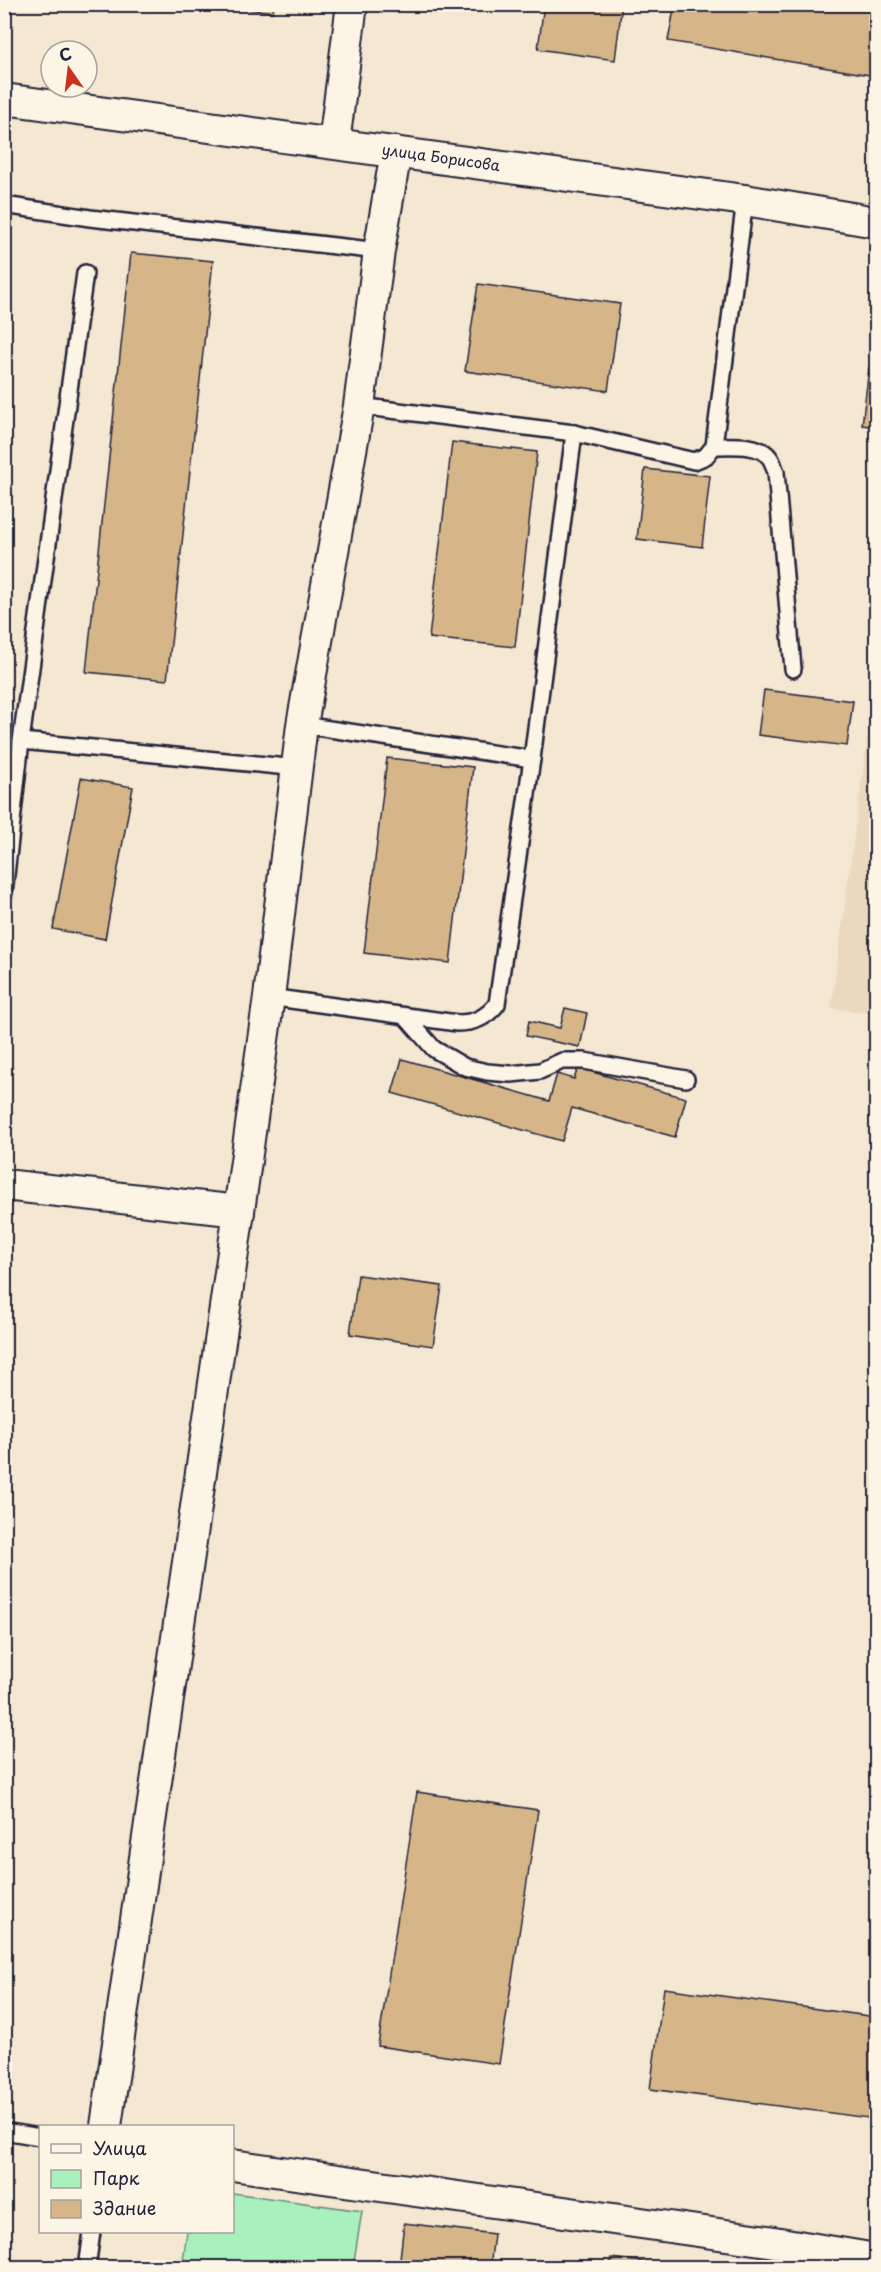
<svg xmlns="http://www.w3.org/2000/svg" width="881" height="2272" viewBox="0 0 881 2272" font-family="'Playpen Sans',sans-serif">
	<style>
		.built { fill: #ebd9bd }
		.green { fill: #a8f0bc; stroke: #65897c; stroke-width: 1.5 }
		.building { fill: #d6b689; stroke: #22223b; stroke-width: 1.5 }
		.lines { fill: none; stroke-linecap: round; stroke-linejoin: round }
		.service-casing { stroke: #22223b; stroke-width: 20 }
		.minor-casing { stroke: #22223b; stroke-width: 34 }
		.service { stroke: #fcf5e5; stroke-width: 15 }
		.minor { stroke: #fcf5e5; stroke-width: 30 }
		.labels { text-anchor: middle; stroke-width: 6; stroke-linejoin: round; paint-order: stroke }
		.street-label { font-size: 15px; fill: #22223b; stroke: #fcf5e5 }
	</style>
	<rect width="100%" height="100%" fill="#f4e8d3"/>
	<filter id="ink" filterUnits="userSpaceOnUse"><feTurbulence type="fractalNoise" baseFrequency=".0167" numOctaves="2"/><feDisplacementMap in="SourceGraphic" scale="12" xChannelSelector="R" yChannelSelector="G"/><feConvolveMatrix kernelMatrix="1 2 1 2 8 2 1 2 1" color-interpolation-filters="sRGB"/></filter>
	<g filter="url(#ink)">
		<path class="built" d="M874,689H876V1014L831,1008Z"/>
		<path class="green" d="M233,2193L362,2211L353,2267H182L187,2232H232Z"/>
		<g class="building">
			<path d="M94,4H146L145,10Z"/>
			<path d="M199,4H274L273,12Z"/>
			<path d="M544,4H622L615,60L538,49Z"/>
			<path d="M675,4H876V76L668,41Z"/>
			<path d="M131,253L213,261L167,680L86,672Z"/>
			<path d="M478,284L620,304L608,391L465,371Z"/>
			<path d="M869,368H876V427L862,425Z"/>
			<path d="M452,442L537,452L515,647L429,638Z"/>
			<path d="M645,469L710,476L702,547L637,539Z"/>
			<path d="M764,690L853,701L847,746L758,735Z"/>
			<path d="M387,758L473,767L450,963L364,953Z"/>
			<path d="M81,778L133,787L105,939L53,929Z"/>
			<path d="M565,1008L587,1013L580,1047L526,1036L529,1021L560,1028Z"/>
			<path d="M402,1059L549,1101L557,1074L574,1079L578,1068L686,1098L675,1137L572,1108L562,1141L392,1093Z"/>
			<path d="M358,1275L442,1286L433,1346L350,1334Z"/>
			<path d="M417,1792L538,1810L499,2064L378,2046Z"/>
			<path d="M664,1988L876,2017V2119L650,2089Z"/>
			<path d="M404,2223L494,2234L490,2268H399Z"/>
			<path d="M611,2258L691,2268H610Z"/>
		</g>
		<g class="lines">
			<g class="service-casing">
				<g id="service">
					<path d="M4,205L90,218L379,251"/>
					<path d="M359,406L574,433L694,461L706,456L714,446L745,200"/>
					<path d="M714,446C730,446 760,443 770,458C773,462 774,468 776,472L793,669"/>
					<path d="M302,725L532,759"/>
					<path d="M21,741L298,768"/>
					<path d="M4,893L21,741L85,273"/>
					<path d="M269,997L457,1023C474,1023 486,1018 497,1004L532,759L574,433"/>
					<path d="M405,1016L434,1049L465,1067L487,1072L511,1074L540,1071L562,1061H584L686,1079"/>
					<path d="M4,2131L40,2137"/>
					<path d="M87,2268L92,2232"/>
				</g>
			</g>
			<g class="minor-casing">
				<g id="minor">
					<path d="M4,99L745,200L876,222"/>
					<path d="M334,143L352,4"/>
					<path d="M4,1185L239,1211L269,997L302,725L359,406L379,251L396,152"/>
					<path d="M106,2126L239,1211"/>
					<path d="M232,2165L768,2241L876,2259"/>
				</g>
			</g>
			<use href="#service" class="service"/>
			<use href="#minor" class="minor"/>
		</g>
	</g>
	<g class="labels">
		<g class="street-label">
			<text transform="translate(441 158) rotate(8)" y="5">улица Борисова</text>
		</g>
	</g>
	<rect width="881" height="2272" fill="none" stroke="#fcf5e5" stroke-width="24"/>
	<rect x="12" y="12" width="857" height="2248" fill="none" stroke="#22223b" stroke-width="2" filter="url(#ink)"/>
	<rect x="39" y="2125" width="195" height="108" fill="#fcf5e5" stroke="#a5a1a1" stroke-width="1.5"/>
	<rect x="51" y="2144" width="30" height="9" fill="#fcf5e5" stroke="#a5a1a1" stroke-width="1.5"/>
	<text x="93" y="2155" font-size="18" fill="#22223b">Улица</text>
	<rect x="51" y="2170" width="30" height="18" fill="#a8f0bc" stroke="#a5a1a1" stroke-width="1.5"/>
	<text x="93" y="2185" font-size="18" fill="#22223b">Парк</text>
	<rect x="51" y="2200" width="30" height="18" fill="#d6b689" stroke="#a5a1a1" stroke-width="1.5"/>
	<text x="93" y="2215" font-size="18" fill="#22223b">Здание</text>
	<g transform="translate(69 69) rotate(346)"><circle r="28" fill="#fcf5e5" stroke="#a5a1a1" stroke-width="1.5"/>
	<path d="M0-4.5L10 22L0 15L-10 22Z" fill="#c8321e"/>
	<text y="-9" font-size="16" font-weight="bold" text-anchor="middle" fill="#22223b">С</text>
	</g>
</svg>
